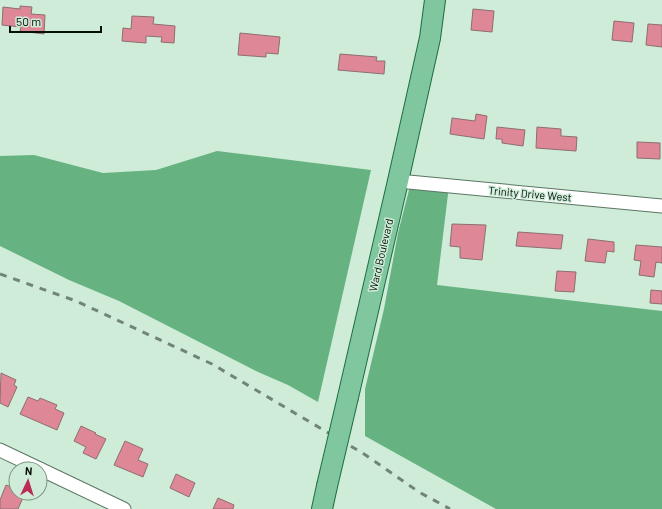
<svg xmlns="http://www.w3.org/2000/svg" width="662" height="509" viewBox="0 0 662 509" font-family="Barlow,sans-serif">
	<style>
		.forest { fill: #66b381 }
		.building { fill: #de8897; stroke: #8e6d71 }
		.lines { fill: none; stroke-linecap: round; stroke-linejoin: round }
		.minor-casing { stroke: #5b7663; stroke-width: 15 }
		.primary-casing { stroke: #1e6d41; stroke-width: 22 }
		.minor { stroke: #fff; stroke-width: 13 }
		.primary { stroke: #80c69f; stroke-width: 20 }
		.rail { stroke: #718577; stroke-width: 3; stroke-dasharray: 7 7; stroke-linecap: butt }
		.primary-bridge-casing { stroke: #1e6d41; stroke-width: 22; stroke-linecap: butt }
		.primary-bridge { stroke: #80c69f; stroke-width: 20 }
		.labels { text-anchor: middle; stroke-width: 3; stroke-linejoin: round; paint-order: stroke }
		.street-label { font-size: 11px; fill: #050f08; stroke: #ceecd7 }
	</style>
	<rect width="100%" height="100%" fill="#ceecd7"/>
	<g class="forest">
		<path d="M217,151L371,170L318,402L288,385L258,372L119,301L69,280L0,246V156L34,155L103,173L156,170Z"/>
		<path d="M411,182L449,186L437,285L662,311V509H496L365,436V389L384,309L398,233Z"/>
	</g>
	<g class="building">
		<path d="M20,6L32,7L31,14L45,15L44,34L20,31L21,27L2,25L3,7L20,9Z"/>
		<path d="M473,9L494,11L492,32L471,30Z"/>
		<path d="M132,16L154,17L153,24L175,26L174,43L161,42L162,37L146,36V43L122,41L123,28L131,29Z"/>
		<path d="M614,21L634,23L632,42L612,40Z"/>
		<path d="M648,24L662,25V47L646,45Z"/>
		<path d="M240,33L280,37L278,54L266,53V57L238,55Z"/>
		<path d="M340,54L377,57L376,61H385L384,74L338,70Z"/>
		<path d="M476,114L487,116L484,139L450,134L452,118L475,121Z"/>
		<path d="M497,127L525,130L523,146L502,143V139H496Z"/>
		<path d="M537,127L561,129V136L577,137L576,151L536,148Z"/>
		<path d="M637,142L660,143V159L637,158Z"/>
		<path d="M452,224L486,225L482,260L460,258V247L450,246Z"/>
		<path d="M518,232L563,235L561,249L516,246Z"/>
		<path d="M588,239L614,242V252L607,251L605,263L585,261Z"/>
		<path d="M636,245L662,247V263L656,262L654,277L639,275L641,261L634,260Z"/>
		<path d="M557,271L576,272L574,292L555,291Z"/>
		<path d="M651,290L662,291V304L650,303Z"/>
		<path d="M1,373L16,380L14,385L17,387L8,407L0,403Z"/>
		<path d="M28,397L38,401L40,398L57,405L55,409L64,413L57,430L20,414Z"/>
		<path d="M81,426L96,433L95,434L106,439L96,459L83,453L86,447L74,441Z"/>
		<path d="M125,441L143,449L138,460L148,464L143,477L114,465Z"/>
		<path d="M176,474L195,483L189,497L170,488Z"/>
		<path d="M6,485L16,489V493H25L18,509H0V500Z"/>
		<path d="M218,498L234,505L233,509H213Z"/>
	</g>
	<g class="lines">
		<g class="minor-casing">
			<g id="minor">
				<path d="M398,181L662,206"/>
				<path d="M0,450L40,469"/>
				<path d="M40,469L124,509"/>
			</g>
		</g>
		<g class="primary-casing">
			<g id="primary">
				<path d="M348,397L398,181L430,38L435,0"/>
				<path d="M322,509L327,486"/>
			</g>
		</g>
		<use href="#minor" class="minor"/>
		<use href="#primary" class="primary"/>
		<path class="rail" d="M0,274L76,301L212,364L364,454L419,492L450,509"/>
		<g class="primary-bridge-casing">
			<path id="primary-bridge" d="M327,486L348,397"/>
		</g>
		<use href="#primary-bridge" class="primary-bridge"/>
	</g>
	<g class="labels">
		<g class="street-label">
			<text transform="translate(530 194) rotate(5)" y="4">Trinity Drive West</text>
			<text transform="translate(381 255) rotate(-77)" y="4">Ward Boulevard</text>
		</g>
	</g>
	<g transform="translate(28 481) rotate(4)"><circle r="19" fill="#ceecd7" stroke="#7e9484"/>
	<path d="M0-3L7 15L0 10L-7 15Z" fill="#bb2b56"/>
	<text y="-6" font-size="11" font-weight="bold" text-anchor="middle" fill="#050f08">N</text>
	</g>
	<path d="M10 26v6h91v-6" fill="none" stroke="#050f08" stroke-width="2"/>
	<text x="16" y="26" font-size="12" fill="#050f08" stroke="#ceecd7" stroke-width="3" paint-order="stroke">50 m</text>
</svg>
